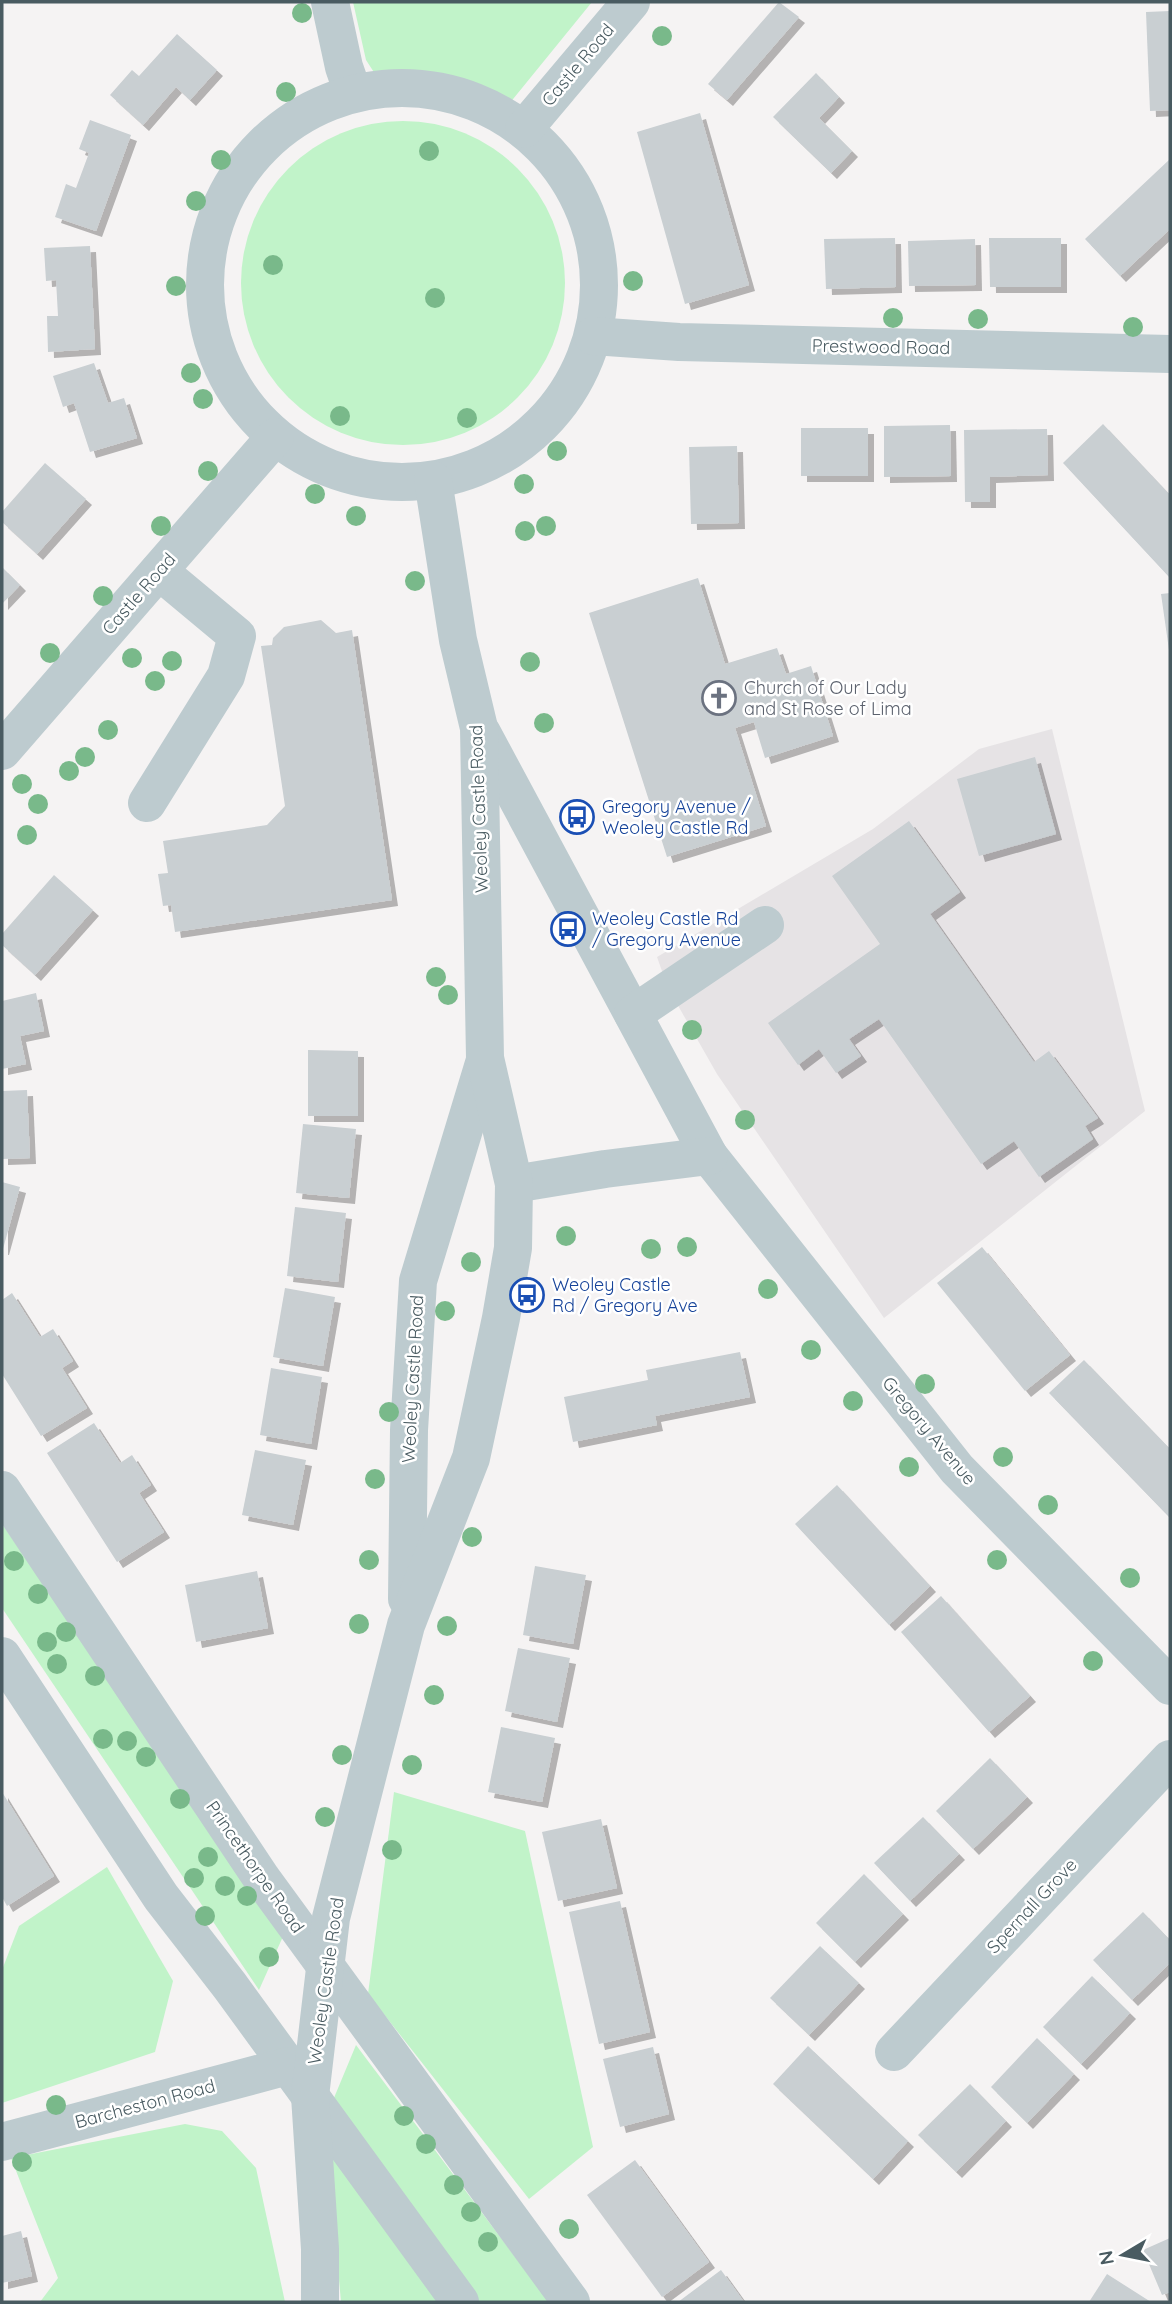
<svg xmlns="http://www.w3.org/2000/svg" width="1172" height="2304" viewBox="0 0 1172 2304" font-family="Quicksand,sans-serif">
	<style>
		.education { fill: #e6e3e5 }
		.green { fill: #c1f3c9 }
		.building { fill: #c9cfd2; filter: url(#shadow) }
		.lines { fill: none; stroke-linecap: round; stroke-linejoin: round }
		.minor { stroke: #bdcbcf; stroke-width: 38 }
		.tree { fill: #79b98a }
		.labels { text-anchor: middle; stroke-width: 5; stroke-linejoin: round; paint-order: stroke }
		.street-label { font-size: 18px; fill: #495b61; stroke: #fff }
		.worship-label { font-size: 18px; fill: #5b616d; stroke: #fff; text-anchor: start }
		.transit-label { font-size: 18px; fill: #164399; stroke: #fff; text-anchor: start }
	</style>
	<defs>
		<filter id="shadow"><feDropShadow dx="6" dy="6" stdDeviation="0" flood-color="#0004"/></filter>
	</defs>
	<rect width="100%" height="100%" fill="#f5f3f3"/>
	<path class="education" d="M1052,729L1145,1111L884,1318L717,1074L668,988L657,957L873,829L979,749Z"/>
	<g class="green">
		<path d="M353,2H592L496,120L468,105L379,80L366,60Z"/>
		<circle cx="403" cy="283" r="162"/>
		<path d="M2,1524L285,1932L259,1990L2,1608Z"/>
		<path d="M394,1792L525,1831L593,2147L529,2199L368,1994Z"/>
		<path d="M107,1867L173,1981L155,2052L2,2103V1970L19,1926Z"/>
		<path d="M356,2045L549,2302H479L331,2105Z"/>
		<path d="M185,2124L222,2131L256,2168L285,2302H40L58,2278L11,2158Z"/>
		<path d="M327,2145L440,2302H341Z"/>
	</g>
	<g class="building">
		<path d="M779,2L799,17L727,100L708,84Z"/>
		<path d="M1170,11V110L1150,111L1146,12Z"/>
		<path d="M177,34L217,70L190,100L176,87L143,125L110,95L132,70L139,76Z"/>
		<path d="M816,73L839,97L819,118L852,151L831,173L773,117Z"/>
		<path d="M700,113L749,285L685,304L637,132Z"/>
		<path d="M90,120L131,135L96,231L55,217L66,184L76,188L89,153L79,149Z"/>
		<path d="M1170,159V229L1120,276L1085,239Z"/>
		<path d="M895,238L896,287L826,289L824,239Z"/>
		<path d="M989,238H1061V287H990Z"/>
		<path d="M975,239L976,285L909,286L908,241Z"/>
		<path d="M90,246L95,349L48,352L47,316H58L56,280L46,281L44,248Z"/>
		<path d="M94,363L108,403L124,398L137,438L90,452L74,403L63,407L53,376Z"/>
		<path d="M1103,424L1170,495V578L1063,463Z"/>
		<path d="M950,425L951,476L884,477V426Z"/>
		<rect x="801" y="428" width="67" height="48"/>
		<path d="M1047,429L1048,475L990,477V502H965L964,430Z"/>
		<path d="M737,446L739,523L691,524L689,447Z"/>
		<path d="M45,463L86,499L37,554L2,522V512Z"/>
		<path d="M2,567L20,585L2,604Z"/>
		<path d="M698,578L725,664L777,648L786,674L811,666L833,736L765,758L754,722L735,728L766,826L667,857L589,613Z"/>
		<path d="M1170,593V650H1169L1161,594Z"/>
		<path d="M321,620L336,633L352,630L392,900L175,932L171,905L163,906L158,874L168,873L163,841L267,825L285,806L261,646L272,645L273,638L284,627Z"/>
		<path d="M1035,757L1056,834L979,856L957,779Z"/>
		<path d="M909,821L960,892L930,914L1034,1062L1049,1051L1098,1118L1085,1126L1093,1139L1039,1177L1014,1141L981,1164L879,1019L849,1039L861,1056L836,1073L819,1049L798,1065L768,1023L880,944L832,876Z"/>
		<path d="M54,875L93,910L35,975L2,945V934Z"/>
		<path d="M36,993L44,1031L20,1036L26,1064L2,1069V1001Z"/>
		<path d="M308,1050L358,1051V1116H308Z"/>
		<path d="M27,1090L30,1158L2,1159V1091Z"/>
		<path d="M303,1124L356,1129L349,1198L296,1193Z"/>
		<path d="M2,1182L20,1187L3,1249H2Z"/>
		<path d="M295,1207L346,1213L338,1282L287,1276Z"/>
		<path d="M982,1247L1070,1355L1025,1391L937,1283Z"/>
		<path d="M285,1288L335,1297L323,1366L273,1357Z"/>
		<path d="M12,1293L40,1337L53,1329L73,1361L62,1368L87,1408L41,1436L2,1374V1300Z"/>
		<path d="M740,1352L750,1397L655,1416L657,1425L573,1442L564,1397L648,1380L646,1370Z"/>
		<path d="M1084,1360L1170,1449V1518L1049,1393Z"/>
		<path d="M271,1368L322,1377L311,1444L260,1435Z"/>
		<path d="M94,1423L120,1463L132,1455L151,1485L139,1493L164,1532L117,1562L47,1453Z"/>
		<path d="M255,1450L306,1460L293,1525L242,1515Z"/>
		<path d="M837,1485L930,1586L889,1625L795,1524Z"/>
		<path d="M535,1566L586,1575L573,1644L523,1635Z"/>
		<path d="M257,1571L268,1628L196,1642L185,1585Z"/>
		<path d="M941,1596L1030,1696L989,1732L901,1632Z"/>
		<path d="M518,1648L570,1658L557,1722L505,1711Z"/>
		<path d="M501,1727L555,1738L542,1802L488,1792Z"/>
		<path d="M990,1758L1027,1797L973,1849L936,1811Z"/>
		<path d="M2,1792L54,1876L7,1906L2,1897Z"/>
		<path d="M923,1817L959,1854L910,1901L874,1863Z"/>
		<path d="M601,1819L617,1888L558,1901L542,1832Z"/>
		<path d="M864,1874L903,1914L855,1962L816,1923Z"/>
		<path d="M620,1901L650,2032L599,2044L569,1912Z"/>
		<path d="M1143,1912L1170,1940V1963L1132,2000L1093,1960Z"/>
		<path d="M820,1946L859,1983L809,2035L770,1998Z"/>
		<path d="M1092,1976L1130,2013L1081,2064L1043,2027Z"/>
		<path d="M1037,2038L1074,2074L1027,2123L991,2087Z"/>
		<path d="M808,2046L908,2141L873,2179L773,2084Z"/>
		<path d="M653,2047L669,2114L620,2127L603,2059Z"/>
		<path d="M970,2084L1006,2121L956,2172L918,2135Z"/>
		<path d="M635,2160L709,2262L662,2297L587,2195Z"/>
		<path d="M21,2231L32,2276L2,2283V2236Z"/>
		<path d="M1170,2238V2292L1162,2295L1143,2250Z"/>
		<path d="M721,2270L744,2302H678Z"/>
		<path d="M1107,2274L1151,2302H1089Z"/>
	</g>
	<g class="lines">
		<g class="minor">
			<path d="M330,2L344,67L353,93"/>
			<circle cx="402" cy="285" r="197"/>
			<path d="M524,129L631,2"/>
			<path d="M593,336L679,342L1170,354"/>
			<path d="M482,733L709,1156L957,1469L1170,1686"/>
			<path d="M2,751L275,437"/>
			<path d="M147,803L226,676L237,636L159,571"/>
			<path d="M633,1014L765,925"/>
			<path d="M514,1184L605,1169L709,1156"/>
			<path d="M2,1490L262,1879L571,2302"/>
			<path d="M407,1599L409,1430L418,1281L485,1060"/>
			<path d="M2,1656L161,1897L230,1986L460,2302"/>
			<path d="M894,2052L1170,1759"/>
			<path d="M2,2142L288,2066"/>
			<path d="M320,2302V2249L310,2096L331,1918L406,1625L471,1458L501,1318L513,1248L514,1184L485,1058L479,728L458,640L433,480"/>
		</g>
	</g>
	<g class="tree">
		<circle cx="302" cy="13" r="10"/>
		<circle cx="662" cy="36" r="10"/>
		<circle cx="286" cy="92" r="10"/>
		<circle cx="429" cy="151" r="10"/>
		<circle cx="221" cy="160" r="10"/>
		<circle cx="196" cy="201" r="10"/>
		<circle cx="273" cy="265" r="10"/>
		<circle cx="633" cy="281" r="10"/>
		<circle cx="176" cy="286" r="10"/>
		<circle cx="435" cy="298" r="10"/>
		<circle cx="893" cy="318" r="10"/>
		<circle cx="978" cy="319" r="10"/>
		<circle cx="1133" cy="327" r="10"/>
		<circle cx="191" cy="373" r="10"/>
		<circle cx="203" cy="399" r="10"/>
		<circle cx="340" cy="416" r="10"/>
		<circle cx="467" cy="418" r="10"/>
		<circle cx="557" cy="451" r="10"/>
		<circle cx="208" cy="471" r="10"/>
		<circle cx="524" cy="484" r="10"/>
		<circle cx="315" cy="494" r="10"/>
		<circle cx="356" cy="516" r="10"/>
		<circle cx="161" cy="526" r="10"/>
		<circle cx="546" cy="526" r="10"/>
		<circle cx="525" cy="531" r="10"/>
		<circle cx="415" cy="581" r="10"/>
		<circle cx="103" cy="596" r="10"/>
		<circle cx="50" cy="653" r="10"/>
		<circle cx="132" cy="658" r="10"/>
		<circle cx="172" cy="661" r="10"/>
		<circle cx="530" cy="662" r="10"/>
		<circle cx="155" cy="681" r="10"/>
		<circle cx="544" cy="723" r="10"/>
		<circle cx="108" cy="730" r="10"/>
		<circle cx="85" cy="757" r="10"/>
		<circle cx="69" cy="771" r="10"/>
		<circle cx="22" cy="784" r="10"/>
		<circle cx="38" cy="804" r="10"/>
		<circle cx="27" cy="835" r="10"/>
		<circle cx="436" cy="977" r="10"/>
		<circle cx="448" cy="995" r="10"/>
		<circle cx="692" cy="1030" r="10"/>
		<circle cx="745" cy="1120" r="10"/>
		<circle cx="566" cy="1236" r="10"/>
		<circle cx="687" cy="1247" r="10"/>
		<circle cx="651" cy="1249" r="10"/>
		<circle cx="471" cy="1262" r="10"/>
		<circle cx="768" cy="1289" r="10"/>
		<circle cx="445" cy="1311" r="10"/>
		<circle cx="811" cy="1350" r="10"/>
		<circle cx="925" cy="1384" r="10"/>
		<circle cx="853" cy="1401" r="10"/>
		<circle cx="389" cy="1412" r="10"/>
		<circle cx="1003" cy="1457" r="10"/>
		<circle cx="909" cy="1467" r="10"/>
		<circle cx="375" cy="1479" r="10"/>
		<circle cx="1048" cy="1505" r="10"/>
		<circle cx="472" cy="1537" r="10"/>
		<circle cx="369" cy="1560" r="10"/>
		<circle cx="997" cy="1560" r="10"/>
		<circle cx="14" cy="1561" r="10"/>
		<circle cx="1130" cy="1578" r="10"/>
		<circle cx="38" cy="1594" r="10"/>
		<circle cx="359" cy="1624" r="10"/>
		<circle cx="447" cy="1626" r="10"/>
		<circle cx="66" cy="1632" r="10"/>
		<circle cx="47" cy="1642" r="10"/>
		<circle cx="1093" cy="1661" r="10"/>
		<circle cx="57" cy="1664" r="10"/>
		<circle cx="95" cy="1676" r="10"/>
		<circle cx="434" cy="1695" r="10"/>
		<circle cx="103" cy="1739" r="10"/>
		<circle cx="127" cy="1741" r="10"/>
		<circle cx="342" cy="1755" r="10"/>
		<circle cx="146" cy="1757" r="10"/>
		<circle cx="412" cy="1765" r="10"/>
		<circle cx="180" cy="1799" r="10"/>
		<circle cx="325" cy="1817" r="10"/>
		<circle cx="392" cy="1850" r="10"/>
		<circle cx="208" cy="1857" r="10"/>
		<circle cx="194" cy="1878" r="10"/>
		<circle cx="225" cy="1886" r="10"/>
		<circle cx="247" cy="1896" r="10"/>
		<circle cx="205" cy="1916" r="10"/>
		<circle cx="269" cy="1957" r="10"/>
		<circle cx="56" cy="2105" r="10"/>
		<circle cx="404" cy="2116" r="10"/>
		<circle cx="426" cy="2144" r="10"/>
		<circle cx="22" cy="2162" r="10"/>
		<circle cx="454" cy="2185" r="10"/>
		<circle cx="471" cy="2212" r="10"/>
		<circle cx="569" cy="2229" r="10"/>
		<circle cx="488" cy="2242" r="10"/>
	</g>
	<defs>
		<g id="church-ring" transform="scale(1.75)"><circle r="9.5" fill="#fff" stroke="#6b7280" stroke-width="1.5"/><path d="M-1.2-6h2.4v3.5h3.3v2.4h-3.3V6h-2.4V-.1h-3.3v-2.4h3.3Z" fill="#6b7280"/></g>
		<g id="bus-ring" transform="scale(1.75)"><circle r="9.5" fill="#fff" stroke="#1a4fb4" stroke-width="1.5"/><path d="M-5-6H5V4H4V6H2V4H-2V6H-4V4H-5ZM-3.5-4V0h7V-4ZM-3.5 1.2v1.5H-2V1.2ZM2 1.2v1.5H3.5V1.2Z" fill="#1a4fb4"/></g>
	</defs>
	<g fill-rule="evenodd">
		<use href="#church-ring" x="719" y="698"/>
		<use href="#bus-ring" x="577" y="817"/>
		<use href="#bus-ring" x="568" y="929"/>
		<use href="#bus-ring" x="527" y="1295"/>
	</g>
	<g class="labels">
		<g class="street-label">
			<text transform="translate(578 65) rotate(-50)" y="6">Castle Road</text>
			<text transform="translate(881 347) rotate(1)" y="6">Prestwood Road</text>
			<text transform="translate(139 594) rotate(-49)" y="6">Castle Road</text>
			<text transform="translate(479 809) rotate(-92)" y="6">Weoley Castle Road</text>
			<text transform="translate(413 1379) rotate(-87)" y="6">Weoley Castle Road</text>
			<text transform="translate(929 1431) rotate(50)" y="6">Gregory Avenue</text>
			<text transform="translate(255 1867) rotate(55)" y="6">Princethorpe Road</text>
			<text transform="translate(1032 1906) rotate(-47)" y="6">Spernall Grove</text>
			<text transform="translate(326 1981) rotate(-82)" y="6">Weoley Castle Road</text>
			<text transform="translate(145 2104) rotate(-15)" y="6">Barcheston Road</text>
		</g>
		<g class="worship-label">
			<text x="744" y="694">Church of Our Lady<tspan x="744" dy="21">and St Rose of Lima</tspan></text>
		</g>
		<g class="transit-label">
			<text x="602" y="813">Gregory Avenue /<tspan x="602" dy="21">Weoley Castle Rd</tspan></text>
			<text x="592" y="925">Weoley Castle Rd<tspan x="592" dy="21">/ Gregory Avenue</tspan></text>
			<text x="552" y="1291">Weoley Castle<tspan x="552" dy="21">Rd / Gregory Ave</tspan></text>
		</g>
	</g>
	<rect width="1172" height="2304" fill="none" stroke="#495b61" stroke-width="7"/>
	<g transform="translate(1123 2255) rotate(260)" stroke="#ffffff" stroke-width="5" paint-order="stroke">
	<path d="M0-5L12 26L0 18L-12 26Z" fill="#495b61"/>
	<text y="-10" font-size="19" font-weight="bold" text-anchor="middle" fill="#495b61">N</text>
	</g>
</svg>
